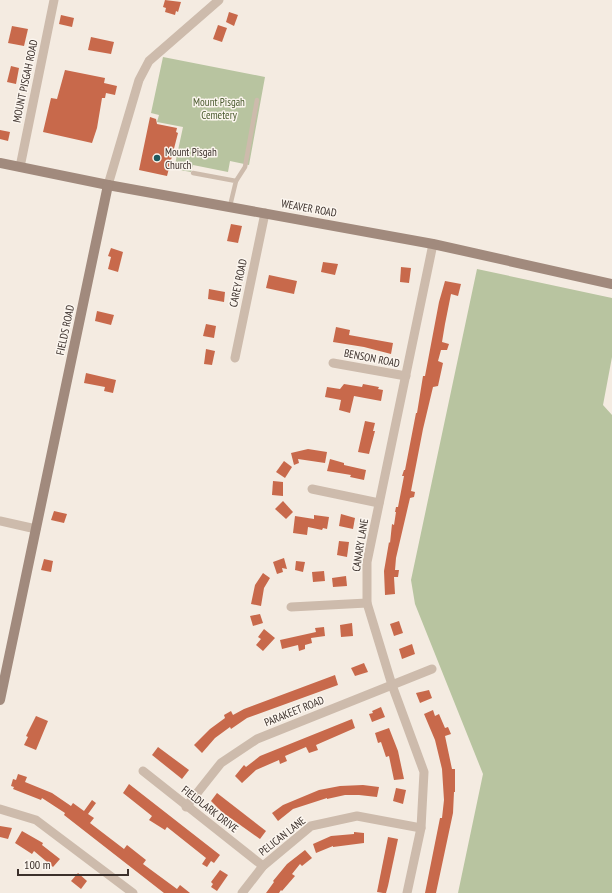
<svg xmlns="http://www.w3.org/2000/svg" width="612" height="893" viewBox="0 0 612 893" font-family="'PT Sans Narrow',sans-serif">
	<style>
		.green { fill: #b8c4a0 }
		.building { fill: #c8694b }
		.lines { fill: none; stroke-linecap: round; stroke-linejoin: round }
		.lane { stroke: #cdbbac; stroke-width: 4.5 }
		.street { stroke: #cdbbac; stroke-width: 9 }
		.secondary { stroke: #a18a7d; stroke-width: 10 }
		.poi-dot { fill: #1f5a5e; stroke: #fbf5ee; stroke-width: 1.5 }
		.labels { text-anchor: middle; stroke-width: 3; stroke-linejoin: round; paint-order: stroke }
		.street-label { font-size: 11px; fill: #3b302b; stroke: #fbf5ee }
		.park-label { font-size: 11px; fill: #4a5a2e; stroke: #fbf5ee }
		.poi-label { font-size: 11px; fill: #3b302b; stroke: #fbf5ee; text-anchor: start }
	</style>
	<rect width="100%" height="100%" fill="#f4ebe1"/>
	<g class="green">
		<path d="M163,57L265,77L249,165L230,161L228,172L193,165L191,172L174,169L183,127L157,122L159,115L151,113Z"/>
		<path d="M477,269L612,298V357L603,405L612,415V893H458L483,774L415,604L411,580Z"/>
	</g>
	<g class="building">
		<path d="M165,0L181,2L178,12L176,11L175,15L165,12L166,8L163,7Z"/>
		<path d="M229,12L238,15L234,26L226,22Z"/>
		<path d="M61,15L74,18L72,27L59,24Z"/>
		<path d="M218,25L227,28L222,42L213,39Z"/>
		<path d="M12,26L28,29L24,46L8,43Z"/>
		<path d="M91,37L114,42L111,54L88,50Z"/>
		<path d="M11,66L19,68L16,84L7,82Z"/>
		<path d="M65,70L105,78L104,83L117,86L115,95L106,93L105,98H102L97,128L92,143L43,132L51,98L57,99Z"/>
		<path d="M150,117L156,119L157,124L177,128L176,132L178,133L167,176L139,170Z"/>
		<path d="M0,130L10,132L8,141L0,139Z"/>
		<path d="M231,224L242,226L238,243L227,241Z"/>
		<path d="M111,248L123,252L118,272L108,269L111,257L108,256Z"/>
		<path d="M323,262L338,264L335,275L321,272Z"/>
		<path d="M401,267L411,268L409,283L400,282Z"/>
		<path d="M269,275L297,281L294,294L266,288Z"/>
		<path d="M445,281L461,284L458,296L451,294L445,324L442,342L449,344L447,350H441L438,361L443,363L438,386L433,387L423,429L411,491L415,492L414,497L410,498L396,558L395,570H399L398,577H394L395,594L385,595L384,571L389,542L390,543L392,524L394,525L396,512H395L396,507H398L404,476H402L404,470H405L416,413H417L423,376H425L439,302Z"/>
		<path d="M209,289L225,292L224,302L208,299Z"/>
		<path d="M97,311L114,315L111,325L95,321Z"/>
		<path d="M206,324L216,326L214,338L203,336Z"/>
		<path d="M336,327L350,330L349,335L393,343L391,354L364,347L333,342Z"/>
		<path d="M206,349L215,351L212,365L204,364Z"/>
		<path d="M86,373L116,380L113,393L104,391L105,387L84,383Z"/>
		<path d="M344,384L362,387L363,384L379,387L378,389L383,390L381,401L354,396L350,413L339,410L341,400L325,397L327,387L340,389Z"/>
		<path d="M365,421L375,423L373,431H375L369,454L358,452Z"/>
		<path d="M308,449L327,452L325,463L298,459L299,463L294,465L291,453Z"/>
		<path d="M330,459L344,463V465L366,470L364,480L350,477L351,475L327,471Z"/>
		<path d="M284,461L292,467L285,478L276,472Z"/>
		<path d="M273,481L283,482V496L272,495Z"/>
		<path d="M283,501L293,512L286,519L275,509Z"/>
		<path d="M54,511L67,514L64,523L51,520Z"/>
		<path d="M341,514L355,518L353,529L339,526Z"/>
		<path d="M314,515L329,517L327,529L323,528L322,530L308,527L307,535L293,533L295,516L314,519Z"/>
		<path d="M339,541L349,542L347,557L337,555Z"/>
		<path d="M284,558L287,569L282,568L283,572L277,574L273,562Z"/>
		<path d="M44,559L53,561L51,572L41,570Z"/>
		<path d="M296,561L305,562L303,572L295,570Z"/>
		<path d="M324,571L325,581L313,582L312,572Z"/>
		<path d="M263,573L270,578L264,588L261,606L251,604L255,585Z"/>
		<path d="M346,576L347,586L333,587L332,578Z"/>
		<path d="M260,614L263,623L253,626L250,616Z"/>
		<path d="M399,621L403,633L394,636L390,624Z"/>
		<path d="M352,623L353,636L341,637L340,625Z"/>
		<path d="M324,627L325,636L311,638L312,643L305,645V649L299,651L298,645L282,649L280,640L316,632L315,628Z"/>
		<path d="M264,629L275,638L263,651L256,645L261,639L258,637Z"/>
		<path d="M412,644L415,654L402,659L399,649Z"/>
		<path d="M364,663L368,672L355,676L351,668Z"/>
		<path d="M335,675L338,685L247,718L231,729L230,727L215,738L202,753L194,745L210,729L225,718L224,715L231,711L233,715L244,709Z"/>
		<path d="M429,690L432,698L420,703L416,693Z"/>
		<path d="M381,707L385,717L372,722L369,714L373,713L372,711Z"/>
		<path d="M433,710L435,716L439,714L445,728L448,727L451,734L445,736L452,769H455V792H454L453,813L436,893H425L440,818H442L444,800L442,769L435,740L424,714Z"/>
		<path d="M36,716L48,721L36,750L24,745L28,737L26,736Z"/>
		<path d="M352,719L355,728L316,745L318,750L309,753L306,747L285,756L287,761L280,764L279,760L256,770L242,783L235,776L244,765L246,767L260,756Z"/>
		<path d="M389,728L398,751L404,779L394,780L389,756L386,757L381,742L378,743L375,733Z"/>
		<path d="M158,747L189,770L182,779L152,755Z"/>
		<path d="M18,774L27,777L25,782L52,793L71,806L73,803L84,811L92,800L96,803L88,814L94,818L90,823L124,849L127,845L146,860L143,864L177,889L180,885L190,893H164L64,815L65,813L42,798L41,800L13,789L14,787L11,786L13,779L16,780Z"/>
		<path d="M129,784L220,855L214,863L211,861L207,867L202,864L206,858L167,827L165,830L149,820L152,816L123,793Z"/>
		<path d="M363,785L379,787L377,797L359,795H345L327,799V798L293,809L278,821L272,813L283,805L319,790L340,786Z"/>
		<path d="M396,788L406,790L403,804L393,801Z"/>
		<path d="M217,793L266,831L260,839L222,812L211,801Z"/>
		<path d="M0,826L12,828L8,839L0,837Z"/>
		<path d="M22,831L43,843L42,845L60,859L53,867L34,851L32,854L15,843Z"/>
		<path d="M354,832L364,833V843L333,847V846L316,853L313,844L331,836L354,834Z"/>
		<path d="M388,837L398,839L388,886L386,893H383L377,892Z"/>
		<path d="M305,850L312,858L302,866L300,864L292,874L295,876L282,891L281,890L279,893H266L274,882L273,881L287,864Z"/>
		<path d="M220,870L228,875L217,891L211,887L213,884L211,882Z"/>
		<path d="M78,873L87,881L81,889L71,881Z"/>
	</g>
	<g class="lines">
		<g class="lane">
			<path d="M193,173L236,181L230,206"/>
			<path d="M236,181L245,167L257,100"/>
		</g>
		<g class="street">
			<path d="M20,167L54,0"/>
			<path d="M108,185L139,80L149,61L219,0"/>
			<path d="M235,358L265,213"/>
			<path d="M333,363L406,376"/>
			<path d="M312,489L379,503"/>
			<path d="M0,521L36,529"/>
			<path d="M291,607L367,603"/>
			<path d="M143,771L263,866"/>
			<path d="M186,807L221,763L257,739L432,669"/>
			<path d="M0,809L36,820L133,893"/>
			<path d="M242,893L263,866L311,826L357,816L421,828"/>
			<path d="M407,893L421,828L424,772L392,685L367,603V562L433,244"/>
		</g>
		<g class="secondary">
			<path d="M0,163L108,185L433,244L612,284"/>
			<path d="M0,700L108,185"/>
		</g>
	</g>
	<circle class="poi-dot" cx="157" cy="158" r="4"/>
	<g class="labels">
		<g class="street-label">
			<text transform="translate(25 81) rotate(-78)" y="4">MOUNT PISGAH ROAD</text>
			<text transform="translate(309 208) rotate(10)" y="4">WEAVER ROAD</text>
			<text transform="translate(238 283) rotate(-78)" y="4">CAREY ROAD</text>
			<text transform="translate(65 330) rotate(-78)" y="4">FIELDS ROAD</text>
			<text transform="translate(372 358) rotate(11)" y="4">BENSON ROAD</text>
			<text transform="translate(360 545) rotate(-81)" y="4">CANARY LANE</text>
			<text transform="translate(294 711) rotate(-22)" y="4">PARAKEET ROAD</text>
			<text transform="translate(210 809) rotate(38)" y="4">FIELDLARK DRIVE</text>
			<text transform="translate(282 836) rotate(-38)" y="4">PELICAN LANE</text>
		</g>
		<g class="park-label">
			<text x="219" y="106">Mount Pisgah<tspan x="219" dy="13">Cemetery</tspan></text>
		</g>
		<g class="poi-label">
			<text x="165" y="156">Mount Pisgah<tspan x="165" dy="13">Church</tspan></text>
		</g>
	</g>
	<path d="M18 869v6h110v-6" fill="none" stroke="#3b302b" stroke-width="2"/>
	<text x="24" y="869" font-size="12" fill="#3b302b" stroke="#fbf5ee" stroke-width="3" paint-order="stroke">100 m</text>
</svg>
